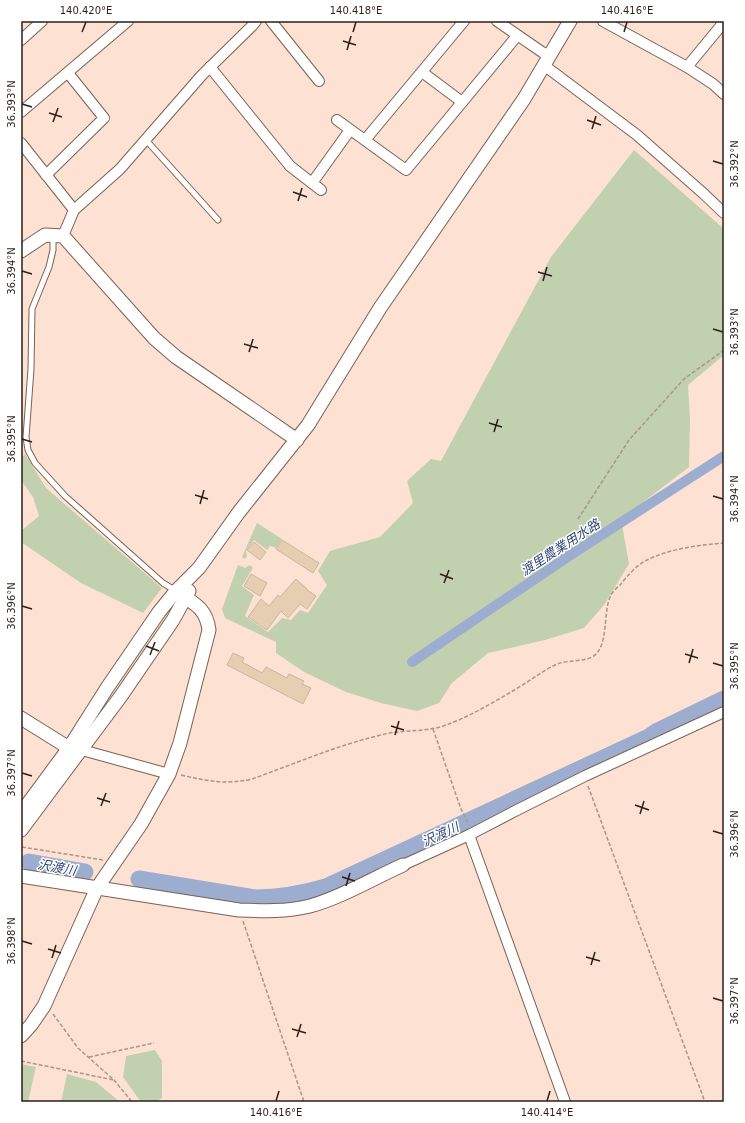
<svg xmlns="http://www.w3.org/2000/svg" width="745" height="1123" viewBox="0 0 745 1123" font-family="'DejaVu Sans','Noto Sans JP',sans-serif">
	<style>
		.green { fill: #c1d0ae }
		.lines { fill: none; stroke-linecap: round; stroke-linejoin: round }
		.canal { stroke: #9cadcf; stroke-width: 10 }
		.river { stroke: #9cadcf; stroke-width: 17 }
		.building { fill: #e6ceb3; stroke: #cdb59b }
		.service-casing { stroke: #7c604f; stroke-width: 7 }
		.minor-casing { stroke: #7c604f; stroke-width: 12 }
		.tertiary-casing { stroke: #7c604f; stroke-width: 15 }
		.path { stroke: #aa9589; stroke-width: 1.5; stroke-dasharray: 4 2; stroke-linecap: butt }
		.service { stroke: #fff; stroke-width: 5 }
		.minor { stroke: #fff; stroke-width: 10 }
		.tertiary { stroke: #fff; stroke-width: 13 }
		.ticks { fill: none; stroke: #2b1f18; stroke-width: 1.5 }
		.labels { text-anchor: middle; stroke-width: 3; stroke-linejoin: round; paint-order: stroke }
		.water-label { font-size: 13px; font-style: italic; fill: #314775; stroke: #fff }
		.neatline { fill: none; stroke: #2b1f18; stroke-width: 1.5 }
		.ticks-label { font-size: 10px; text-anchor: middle; fill: #2b1f18 }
	</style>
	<rect width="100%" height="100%" fill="#fde2d3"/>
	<g class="green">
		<path d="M634,150L724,229V355L688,385L690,419L689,467L621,519L629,564L604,605L584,628L545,640L488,653L452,683L439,703L417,711L381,703L346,692L304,672L276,653V642L225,618L222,609L238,565L245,568L250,565L253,568L242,586L254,595L245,616L268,632L282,618L291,620L300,610L308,613L327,585L318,571L330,551L380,537L413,503L407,481L431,459L441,461L551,257Z"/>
		<path d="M25,454L46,488L162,588L143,613L81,583L21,542V531L39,516L33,497L21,480V458Z"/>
		<path d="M257,523L282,539L276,548L270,546L267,550L254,540L246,551L247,556L245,559L242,557Z"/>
		<path d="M155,1050L162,1061V1098L154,1102H141L123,1077L126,1056Z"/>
		<path d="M21,1064L36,1067L28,1102H21Z"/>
		<path d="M67,1074L96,1082L120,1102H61Z"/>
	</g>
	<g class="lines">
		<path class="canal" d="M412,662L569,556L724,456"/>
		<g class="river">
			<path d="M29,862L85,872"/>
			<path d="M139,879L256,898C280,898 302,894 326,887L649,737L656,732L724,699"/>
		</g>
	</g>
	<g class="building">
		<path d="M282,540L319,563L313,573L276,549Z"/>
		<path d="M254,542L266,552L260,560L247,550Z"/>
		<path d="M251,574L267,583L260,596L244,586Z"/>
		<path d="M296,579L307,589V590L316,596L307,609L300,604L288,618L281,611L267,630L248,617L261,599L269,606L278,595L280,597Z"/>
		<path d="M233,653L244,658L242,662L262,673L266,667L287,678L289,674L304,681L302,684L311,688L303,704L227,665Z"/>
	</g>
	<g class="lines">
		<g class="service-casing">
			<g id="service">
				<path d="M146,140L218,220"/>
				<path d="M53,236V250L49,267L32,309L31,369L26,437L28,450L35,463L65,496L163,583L176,591"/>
			</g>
		</g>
		<g class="minor-casing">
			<g id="minor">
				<path d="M271,21L319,81"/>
				<path d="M497,21L542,52L550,56"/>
				<path d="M603,21L687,67L713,84L724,94"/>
				<path d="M21,40L42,21"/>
				<path d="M545,66L637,135L704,194L724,213"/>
				<path d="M210,67L290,166L321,190"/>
				<path d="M687,67L724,22"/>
				<path d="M422,72L462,102"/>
				<path d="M21,112L128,21"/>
				<path d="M337,120L406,170L517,36"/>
				<path d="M365,140L464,21"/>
				<path d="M21,143L74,210"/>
				<path d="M46,175L104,118L68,73"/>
				<path d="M312,183L350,130"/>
				<path d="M63,236L74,210L120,169L202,75L253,25L256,21"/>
				<path d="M82,750L169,774"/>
				<path d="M469,835L565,1102"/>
				<path d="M403,865L469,835L517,810L585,776L724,712"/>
			</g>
		</g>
		<g class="tertiary-casing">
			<g id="tertiary">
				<path d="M21,251L45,235L63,236L154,338L176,357L297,440"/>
				<path d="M21,718L69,748"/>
				<path d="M21,813L69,748L107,688L159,612L176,591L199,568L239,512L308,425L380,308L524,99L570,21"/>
				<path d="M21,830L121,696L173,620L189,591"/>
				<path d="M21,876L239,910C263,911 286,912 310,906C340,898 374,878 403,865"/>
				<path d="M21,1036L31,1025L44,1006L97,888L141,824L169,774L180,743L209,630C206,607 193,603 176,591"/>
			</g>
		</g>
		<g class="path">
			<path d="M578,519L629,440L684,379L724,350"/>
			<path d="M433,729L461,809L469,825"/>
			<path d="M181,775C207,781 226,785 252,779C294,764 338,745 381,735C402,729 425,733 446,725C469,717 494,702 516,689C530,681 542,671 557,664C568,660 581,662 592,657C610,647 602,612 611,595C613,591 618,587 621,584C626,577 637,565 645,561C668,549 698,545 724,543"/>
			<path d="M588,786L705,1102"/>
			<path d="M22,847L103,860"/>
			<path d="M243,921L304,1102"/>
			<path d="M53,1014L78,1048L114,1080L132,1102"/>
			<path d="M89,1057L154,1043"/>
			<path d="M21,1061L114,1080"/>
		</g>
		<use href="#service" class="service"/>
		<use href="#minor" class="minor"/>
		<use href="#tertiary" class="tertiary"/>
	</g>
	<path class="ticks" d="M82,32L86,22M353,32L356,22M624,32L627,22M343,41L356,45M347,50L351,36M22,104L32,107M49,113L62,117M587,120L601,125M53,122L58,108M592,129L596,116M713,161L723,164M293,192L307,197M298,201L302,188M22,271L32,274M538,272L552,276M543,281L547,267M713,329L723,332M244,344L258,348M249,352L253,339M489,423L502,427M494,432L498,419M22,439L32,442M195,495L208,499M713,496L723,499M200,504L204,490M440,574L453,579M444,583L449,570M22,606L32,609M146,646L159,651M685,654L698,658M150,655L155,642M689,663L693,649M713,663L723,666M391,726L404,730M395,735L399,721M22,773L32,776M97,798L110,802M635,805L649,810M101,806L106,793M640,814L644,801M713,831L723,834M342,877L355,881M346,886L350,873M22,941L32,944M48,949L61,953M586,957L600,961M52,958L56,945M591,965L595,952M713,998L723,1001M292,1029L306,1033M297,1037L301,1024M276,1101L279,1091M547,1101L550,1091"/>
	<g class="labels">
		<g class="water-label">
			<text transform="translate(560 547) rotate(-33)" y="5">渡里農業用水路</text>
			<text transform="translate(440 834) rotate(-25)" y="5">沢渡川</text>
			<text transform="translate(57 867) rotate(10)" y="5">沢渡川</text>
		</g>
	</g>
	<rect width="745" height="1123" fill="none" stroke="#ffffff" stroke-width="44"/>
	<rect x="22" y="22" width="701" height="1079" class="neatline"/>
	<g class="ticks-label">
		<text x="86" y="14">140.420°E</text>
		<text x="356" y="14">140.418°E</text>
		<text x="627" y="14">140.416°E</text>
		<text transform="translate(11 104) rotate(-90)" y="4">36.393°N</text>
		<text transform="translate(734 164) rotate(-90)" y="4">36.392°N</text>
		<text transform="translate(11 271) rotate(-90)" y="4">36.394°N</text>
		<text transform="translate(734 332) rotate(-90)" y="4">36.393°N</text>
		<text transform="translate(11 439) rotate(-90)" y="4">36.395°N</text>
		<text transform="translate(734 499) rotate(-90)" y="4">36.394°N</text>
		<text transform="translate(11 606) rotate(-90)" y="4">36.396°N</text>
		<text transform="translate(734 666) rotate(-90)" y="4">36.395°N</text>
		<text transform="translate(11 773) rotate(-90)" y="4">36.397°N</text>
		<text transform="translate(734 834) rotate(-90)" y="4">36.396°N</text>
		<text transform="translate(11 941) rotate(-90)" y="4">36.398°N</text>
		<text transform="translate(734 1001) rotate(-90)" y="4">36.397°N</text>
		<text x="276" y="1116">140.416°E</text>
		<text x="547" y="1116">140.414°E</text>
	</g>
</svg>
